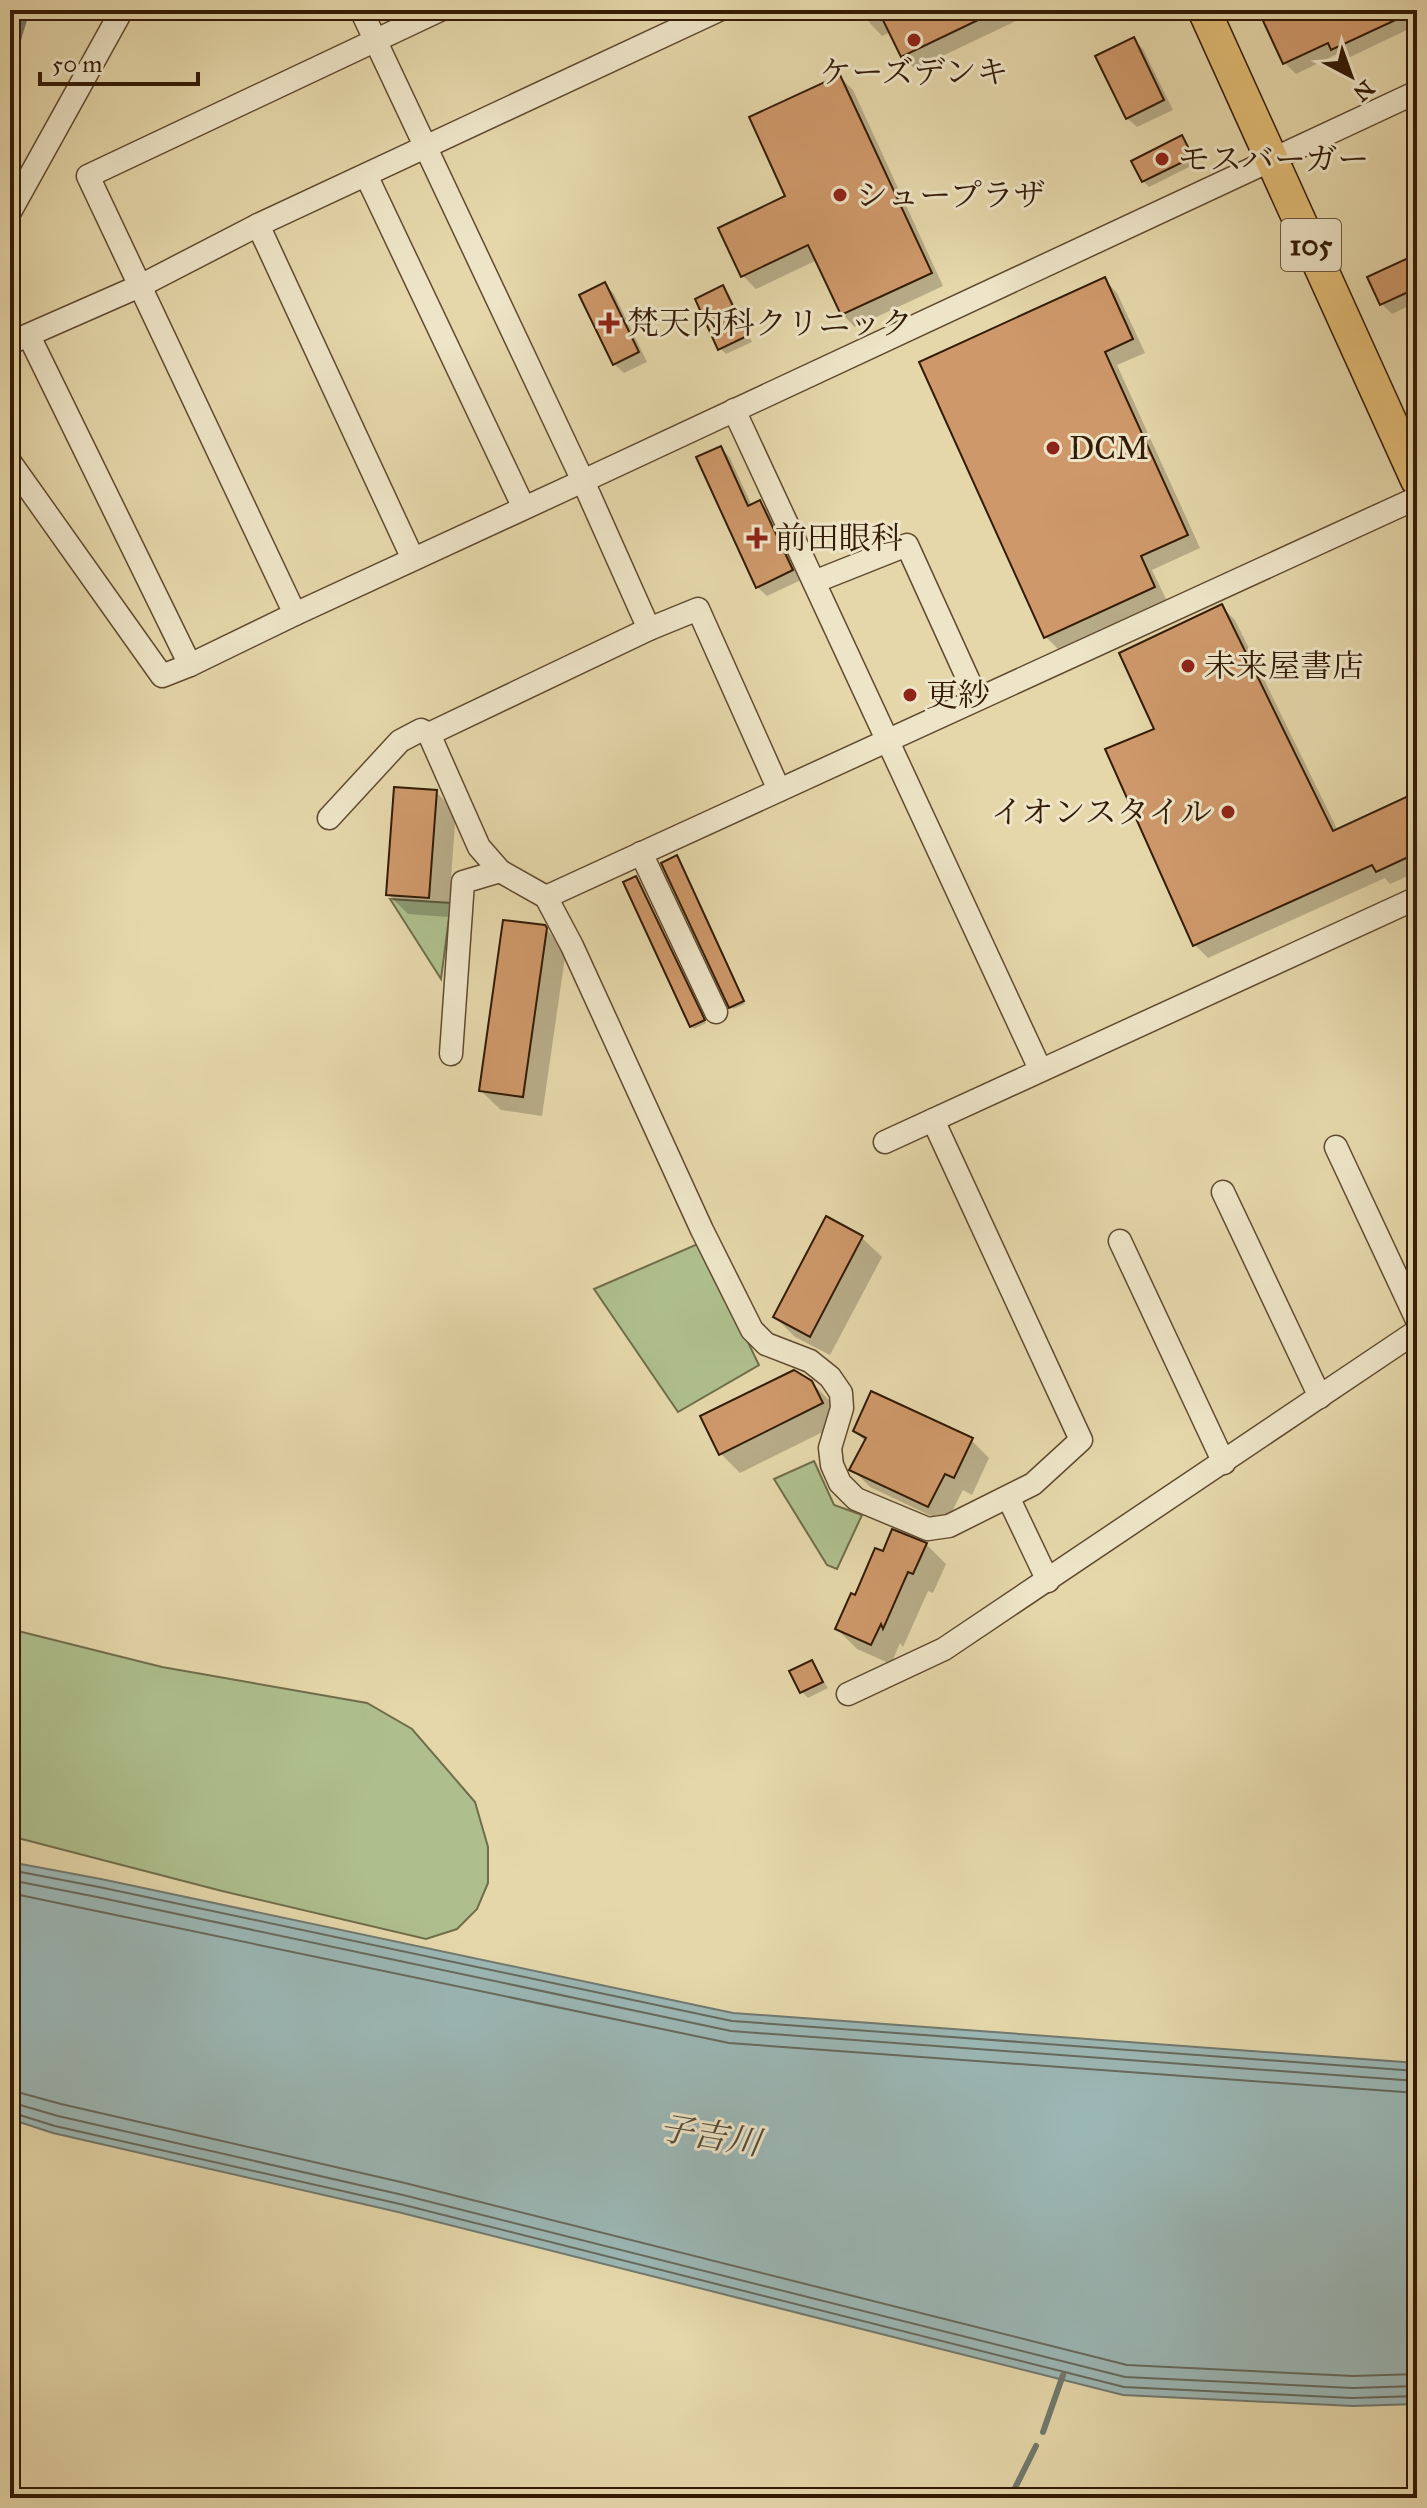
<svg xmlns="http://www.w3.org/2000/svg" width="1427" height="2508" viewBox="0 0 1427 2508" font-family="'IM FELL Great Primer','Noto Serif JP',serif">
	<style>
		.green { fill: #aebf8d; stroke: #706d4a; stroke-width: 2 }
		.water { fill: #9bb7b5; stroke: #71796f; stroke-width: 2 }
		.shadow { fill: #0003 }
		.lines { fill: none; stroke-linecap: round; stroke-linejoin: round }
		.shore { stroke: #67695e; stroke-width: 2 }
		.stream { stroke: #71796f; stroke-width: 6 }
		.building { fill: #ce986a; stroke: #331b06; stroke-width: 2 }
		.minor-casing { stroke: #604a2f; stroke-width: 25 }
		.highway-casing { stroke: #331b06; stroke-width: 35 }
		.minor { stroke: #eee5c8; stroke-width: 22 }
		.highway { stroke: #e2bc75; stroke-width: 32 }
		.poi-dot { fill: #8f2418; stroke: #eee5c8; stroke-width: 3 }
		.labels { text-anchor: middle; stroke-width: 6; stroke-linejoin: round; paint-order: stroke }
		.shield { fill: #eee5c8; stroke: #6b5840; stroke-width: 2 }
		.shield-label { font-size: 30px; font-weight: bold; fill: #331b06 }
		.poi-label { font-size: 32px; fill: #331b06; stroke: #eee5c8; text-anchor: start }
		.water-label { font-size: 34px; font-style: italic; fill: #524a3b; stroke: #eee5c8 }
	</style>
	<rect width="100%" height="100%" fill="#e5d7aa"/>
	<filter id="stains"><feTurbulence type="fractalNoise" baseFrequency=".0025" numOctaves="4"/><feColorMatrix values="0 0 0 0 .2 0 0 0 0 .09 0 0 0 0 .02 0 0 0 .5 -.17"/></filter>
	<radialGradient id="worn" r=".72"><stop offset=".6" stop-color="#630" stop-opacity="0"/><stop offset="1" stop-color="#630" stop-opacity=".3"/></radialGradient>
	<g class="green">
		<path d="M390,899L451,903L441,979Z"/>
		<path d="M700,1243L759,1365L678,1412L594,1289Z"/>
		<path d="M814,1461L834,1505L862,1515L837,1569L827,1565L774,1479Z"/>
		<path d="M10,1629L162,1667L367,1703L412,1729L475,1802L488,1847V1883L477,1909L457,1929L426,1939L222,1891L10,1836Z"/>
	</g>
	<path class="water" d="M10,1862L101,1879L733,2013L1417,2063V2404L1353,2406L1123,2395L398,2212L53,2133L10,2119Z"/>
	<g class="shadow">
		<path d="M863,10H1039L915,69L902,56L891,32L882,36L869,22Z"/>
		<path d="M1260,10H1416L1417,25L1344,60L1337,54L1296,74L1285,63Z"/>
		<path d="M1133,39L1143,49L1173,110L1137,127L1127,118Z"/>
		<path d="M840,77L853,90L943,286L855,327L842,314L817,260L756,289L743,276L788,197Z"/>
		<path d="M1182,138L1197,163L1149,187L1143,181Z"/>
		<path d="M1417,257V302L1392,314L1382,304L1370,278Z"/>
		<path d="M1104,279L1117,293L1145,353L1117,365L1200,548L1152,570L1167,601L1059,650L1046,637Z"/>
		<path d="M605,284L614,294L647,362L624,373L614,364Z"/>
		<path d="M723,288L729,294L752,342L726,354L720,348Z"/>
		<path d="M721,448L730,458L752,506L760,502L770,512L801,580L767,596L757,587Z"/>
		<path d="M1222,607L1235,620L1338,831L1417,794V872L1390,884L1385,878L1208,958L1195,945L1157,730Z"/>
		<path d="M436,792L456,812L448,917L408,914L388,894Z"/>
		<path d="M677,858L745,1004L733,1009L731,1006Z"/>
		<path d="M636,878L706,1023L694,1029L691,1026Z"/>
		<path d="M544,927L566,950L542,1116L501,1110L481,1091Z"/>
		<path d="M827,1219L862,1238L882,1257L830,1355L795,1337L775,1317Z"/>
		<path d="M811,1382L832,1403L841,1423L740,1473L720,1453Z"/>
		<path d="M855,1431L971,1440L989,1458L972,1495L963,1490L946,1523L870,1487L852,1469L866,1442Z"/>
		<path d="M926,1544L946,1564L933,1593L928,1591L903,1647L900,1643L891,1664L857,1649L837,1629L856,1597Z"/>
		<path d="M811,1662L828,1688L808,1698L802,1692Z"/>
	</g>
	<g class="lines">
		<g class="shore">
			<path d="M10,1870L99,1887L732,2021L1417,2071"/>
			<path d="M10,1880L97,1897L731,2031L1417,2081"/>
			<path d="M10,1893L729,2043L1417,2093"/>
			<path d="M10,2090L61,2104L405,2183L1127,2365L1353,2376L1417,2374"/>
			<path d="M10,2102L58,2116L403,2195L1125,2377L1353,2388L1417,2386"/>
			<path d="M10,2112L55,2126L400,2204L1124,2387L1352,2398L1417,2396"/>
		</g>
		<g class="stream">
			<path d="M10,66L27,10"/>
			<path d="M1043,2432L1063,2375"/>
			<path d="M1010,2498L1036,2446"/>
		</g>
	</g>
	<g class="building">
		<path d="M878,10H999L901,57Z"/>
		<path d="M1258,10H1417L1331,50L1328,43L1283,64Z"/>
		<path d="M1134,37L1164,100L1126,119L1095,56Z"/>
		<path d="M840,75L932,273L841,315L808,245L741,277L718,228L785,196L749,117Z"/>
		<path d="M1182,135L1193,157L1142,182L1131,161Z"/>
		<path d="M1417,254V288L1380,305L1367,277Z"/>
		<path d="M1105,277L1133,339L1105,352L1188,535L1141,556L1155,587L1044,638L919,362Z"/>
		<path d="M605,282L639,352L613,365L579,295Z"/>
		<path d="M723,285L747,336L718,350L695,299Z"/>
		<path d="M721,446L748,506L760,500L793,570L756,588L696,457Z"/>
		<path d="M1222,604L1333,831L1417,792V853L1376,872L1372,865L1193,946L1105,749L1154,729L1119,653Z"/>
		<path d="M394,787L437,790L429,898L386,895Z"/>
		<path d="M677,855L744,1001L729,1008L661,863Z"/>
		<path d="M636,876L705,1020L690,1027L623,882Z"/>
		<path d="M503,920L545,925L547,928L523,1097L479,1091Z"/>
		<path d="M826,1216L863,1236L810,1337L773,1317Z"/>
		<path d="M794,1370L812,1381L823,1403L719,1455L700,1416Z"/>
		<path d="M871,1391L973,1438L954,1478L945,1474L928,1507L849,1470L866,1438L853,1431Z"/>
		<path d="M892,1529L927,1543L913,1574L908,1572L883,1629L881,1624L871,1645L835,1629L851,1593L855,1595L875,1548L883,1551Z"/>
		<path d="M812,1660L823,1682L800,1693L789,1671Z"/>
	</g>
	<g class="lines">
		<g class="minor-casing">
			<g id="minor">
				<path d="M366,175L524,508"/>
				<path d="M10,212L122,10"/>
				<path d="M258,225L413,559"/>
				<path d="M29,336L190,665"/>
				<path d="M10,343L142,285L258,225L719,10"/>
				<path d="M734,410L1040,1069"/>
				<path d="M10,462L162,676L190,665L295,614L583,481L361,10"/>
				<path d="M814,582L907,545L977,699"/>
				<path d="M295,614L88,176L440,10"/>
				<path d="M649,629L583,481L1417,92"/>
				<path d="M429,734L479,847L500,871L546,897L572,946L702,1230L752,1330L766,1344L810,1361L830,1377L841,1393L842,1408L830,1448L832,1465L840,1483L856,1499L928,1529L949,1526L1033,1484L1081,1440L933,1120"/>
				<path d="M329,818L400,741L421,730L429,734L649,629L698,609L779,790"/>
				<path d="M641,853L716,1012"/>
				<path d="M546,897L1417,498"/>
				<path d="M451,1054L463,882L500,871"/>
				<path d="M885,1142L1417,898"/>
				<path d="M1336,1147L1417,1320"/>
				<path d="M1223,1192L1320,1397"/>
				<path d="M1120,1241L1224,1463"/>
				<path d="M1008,1497L1048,1581"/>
				<path d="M848,1694L944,1649L1417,1331"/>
			</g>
		</g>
		<g class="highway-casing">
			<path id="highway" d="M1204,10L1417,480"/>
		</g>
		<use href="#minor" class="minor"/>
		<use href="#highway" class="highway"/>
	</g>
	<g class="poi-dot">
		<circle cx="914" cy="40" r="8"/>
		<circle cx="1162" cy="159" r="8"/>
		<circle cx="840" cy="195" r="8"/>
		<path d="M605 311h8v8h8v8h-8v8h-8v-8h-8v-8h8z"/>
		<circle cx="1053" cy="448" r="8"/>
		<path d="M753 526h8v8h8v8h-8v8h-8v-8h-8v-8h8z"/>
		<circle cx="1188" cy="666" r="8"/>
		<circle cx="910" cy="695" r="8"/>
		<circle cx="1228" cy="812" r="8"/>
	</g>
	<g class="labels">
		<rect class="shield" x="1281" y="219" width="60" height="52" rx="6"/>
		<g class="shield-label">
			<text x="1311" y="255">105</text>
		</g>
		<g class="poi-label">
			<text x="914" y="83" text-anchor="middle">ケーズデンキ</text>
			<text x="1178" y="170">モスバーガー</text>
			<text x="856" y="206">シュープラザ</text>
			<text x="627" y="334">梵天内科クリニック</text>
			<text x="1069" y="459">DCM</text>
			<text x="775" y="549">前田眼科</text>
			<text x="1204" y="677">未来屋書店</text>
			<text x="926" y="706">更紗</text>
			<text x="1212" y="823" text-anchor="end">イオンスタイル</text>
		</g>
		<g class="water-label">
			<text transform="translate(710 2135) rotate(9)" y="12">子吉川</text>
		</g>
	</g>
	<rect width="1427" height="2508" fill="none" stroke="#e5d7aa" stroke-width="40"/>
	<rect x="12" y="12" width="1403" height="2484" fill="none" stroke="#331b06" stroke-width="4"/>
	<rect x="20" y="20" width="1387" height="2468" fill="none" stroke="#331b06" stroke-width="2"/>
	<g transform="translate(1351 76) rotate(139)" stroke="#eee5c8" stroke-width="6" paint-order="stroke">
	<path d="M0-6L14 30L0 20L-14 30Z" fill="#331b06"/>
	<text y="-12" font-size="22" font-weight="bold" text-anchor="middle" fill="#331b06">N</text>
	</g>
	<path d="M40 72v12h158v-12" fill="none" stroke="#331b06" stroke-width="4"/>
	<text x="52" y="72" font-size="24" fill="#331b06" stroke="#eee5c8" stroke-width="6" paint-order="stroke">50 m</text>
	<rect width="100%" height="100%" filter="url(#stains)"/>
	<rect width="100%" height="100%" fill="url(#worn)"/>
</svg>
